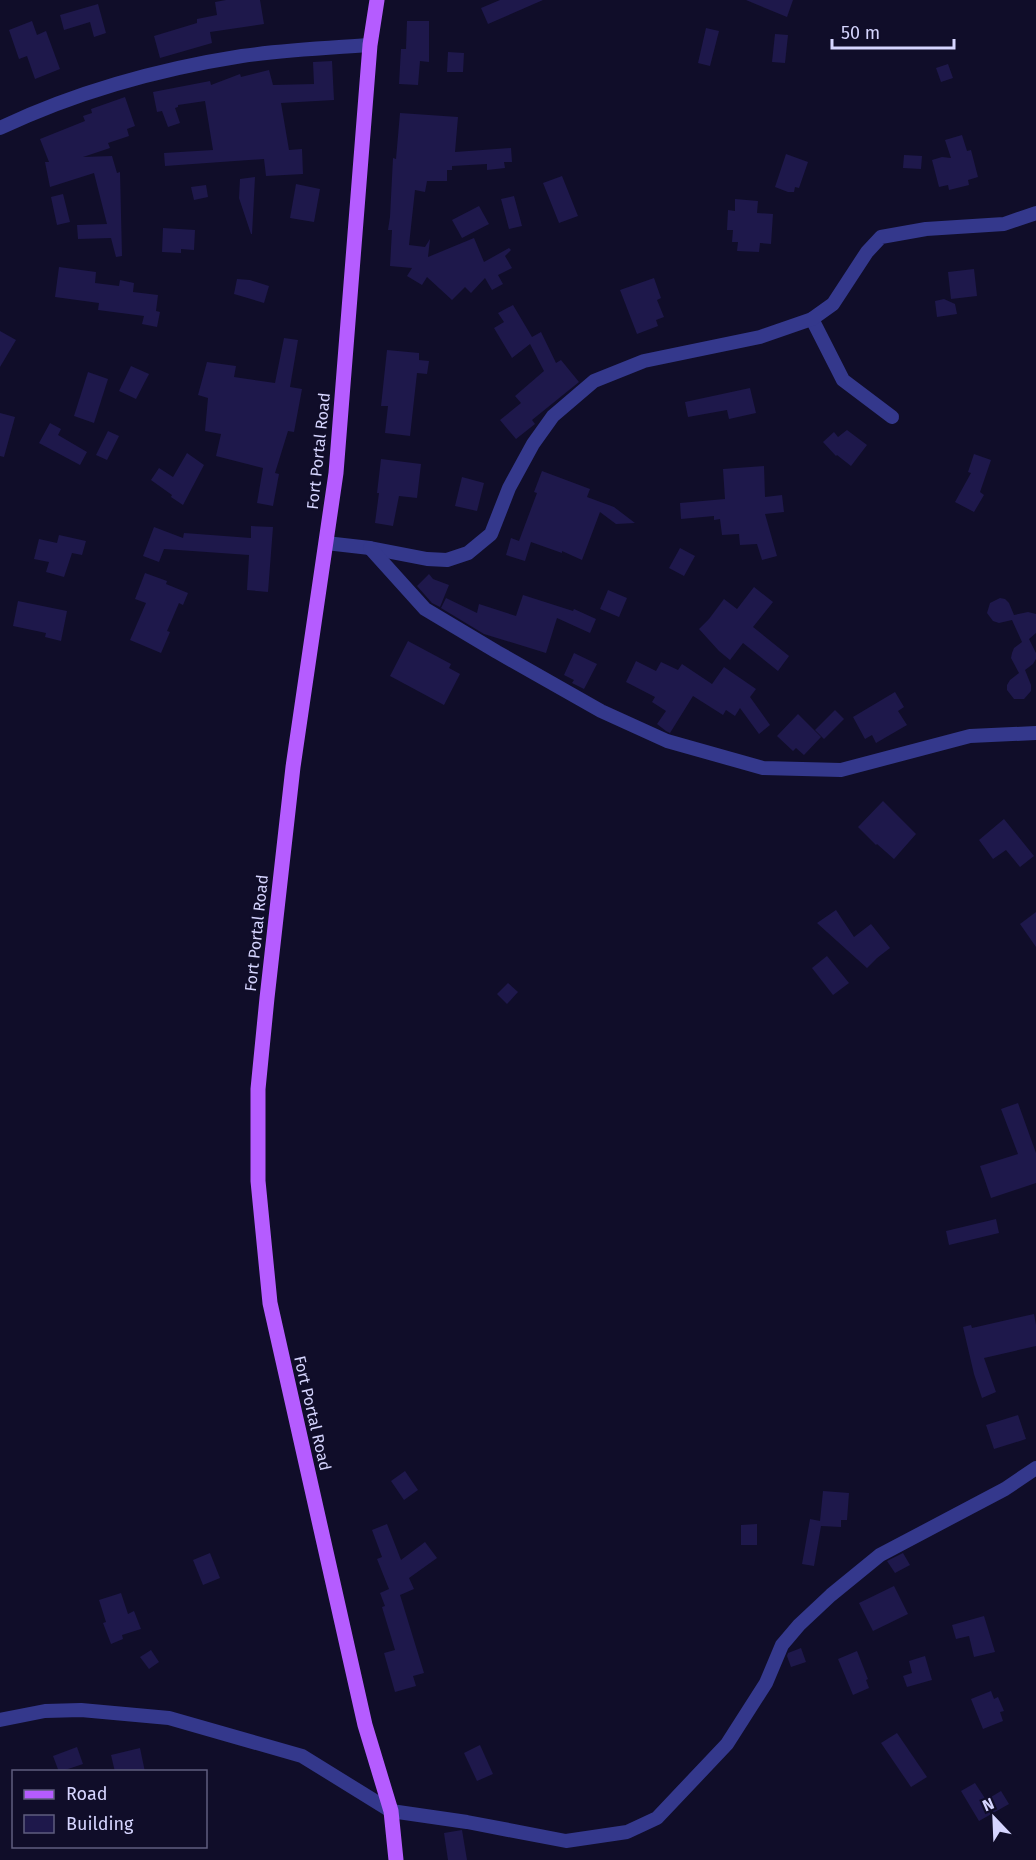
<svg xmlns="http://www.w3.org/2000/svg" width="1036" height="1860" viewBox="0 0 1036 1860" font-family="'Fira Sans',sans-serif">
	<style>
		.building { fill: #1e184b }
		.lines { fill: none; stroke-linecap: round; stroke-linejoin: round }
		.minor { stroke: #34388c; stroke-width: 14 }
		.primary { stroke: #b55cff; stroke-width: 15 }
		.labels { text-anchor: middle; stroke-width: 4.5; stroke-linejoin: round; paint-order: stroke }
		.street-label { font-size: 16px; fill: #d6d5ff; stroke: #100d29 }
	</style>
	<rect width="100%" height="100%" fill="#100d29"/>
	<g class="building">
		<path d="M226,0H260L264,24L210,32L212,43L160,58L154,36L197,23V19L217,15L215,2Z"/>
		<path d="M500,0H543L488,24L481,8Z"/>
		<path d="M746,0H793L787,17Z"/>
		<path d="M98,4L106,33L94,37L90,22L64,30L60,15Z"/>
		<path d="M32,21L37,35L46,31L60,69L35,79L27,56L19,59L9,30Z"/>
		<path d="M407,21H429V62L420,61L418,85L399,84L401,49H406Z"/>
		<path d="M706,28L719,31L710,66L698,63Z"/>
		<path d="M775,34L788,35L785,63L772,62Z"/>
		<path d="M448,52L464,53L463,72H447Z"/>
		<path d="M332,61L334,100L281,103L289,150L302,149L303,174L266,176L264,159L165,166L164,153L213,150L205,101L178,105V107L175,108L180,123L168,127L162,111L157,112L153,92L210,81L211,85L240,74L241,77L269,70L273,85L314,84L313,62Z"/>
		<path d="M948,64L953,78L941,82L936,68Z"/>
		<path d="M125,97L135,126L127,129L129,136L108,143L110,148L83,157L112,156L117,173L120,172L122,256L116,257L111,238L78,239L77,225L107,224L94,173L50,187L45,162H49L40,139L85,121L83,116L92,113L91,109Z"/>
		<path d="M400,113L458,117L455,152L511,148L512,162H504L505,168L487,170V164L452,166V170H447V181H427L425,192L415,190L409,245L425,247L430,239L428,257L474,238L484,262L509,248L511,250L505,256L512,268L498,275L503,284L492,290L485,278L471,293L465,287L452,300L427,277L422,285L407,276L412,268L390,266L392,230H388L390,217L393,158L396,159Z"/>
		<path d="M962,135L967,151L971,150L978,177L968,180L969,185L949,190L948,185L939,187L932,160L942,157L951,158L945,140Z"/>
		<path d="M786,154L808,162L799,188L795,187L794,192H788L775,187Z"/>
		<path d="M904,155L922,156L921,169L903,168Z"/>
		<path d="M562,176L578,216L559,223L543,183Z"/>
		<path d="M255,177L252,234H251L239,198L240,179Z"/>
		<path d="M296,184L320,189L314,222L290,218Z"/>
		<path d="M206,185L208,197L194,200L191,187Z"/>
		<path d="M63,194L70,222L57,225L51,197Z"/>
		<path d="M514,196L522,226L509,229L501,199Z"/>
		<path d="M735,199L758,201L757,213L773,214L771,244L760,243L759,252L737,251L738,242H732L733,230H727L728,210L735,211Z"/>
		<path d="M479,206L489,224L462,238L452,220Z"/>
		<path d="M163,228L195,230L194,250L181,249V253L162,252Z"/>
		<path d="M59,267L96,272L95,283L119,286L120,280L134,283L133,292L158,295L156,311L160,312L157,327L142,324L144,316L98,310L99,303L55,297Z"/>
		<path d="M974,269L977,296L951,299L948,272Z"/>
		<path d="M654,278L661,298L657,300L664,317L656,320L658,326L637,334L620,290Z"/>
		<path d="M237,279L250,280L269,286L264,303L234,294Z"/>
		<path d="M944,299L955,304L957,314L937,317L935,301Z"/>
		<path d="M513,305L532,337L541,332L556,363L561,360L579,382L532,420L535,424L516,439L500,420L521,403L515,396L544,371L530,344L512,358L494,328L504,322L498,313Z"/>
		<path d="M0,331L16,340L0,367Z"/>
		<path d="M284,338L298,340L290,387L302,389L294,432L288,431L275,473L279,474L273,506L257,503L263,468L216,456L221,434L205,431L208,398L198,395L207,362L236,366L234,377L275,383Z"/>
		<path d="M387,350L419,353V360L429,361L427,374L417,373L410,436L385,433L388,406H381Z"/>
		<path d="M131,366L149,374L136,399L119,391Z"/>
		<path d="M88,372L108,379L94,423L74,416Z"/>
		<path d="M750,388L756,413L729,419L727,410L688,417L685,402Z"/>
		<path d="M0,413L15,417L4,457L0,456Z"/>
		<path d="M50,423L61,429L58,435L87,452L80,465L39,443Z"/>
		<path d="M847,430L867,445L851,466L837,455L836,456L823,442L834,432L838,437Z"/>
		<path d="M108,431L119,436L107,460L96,455Z"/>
		<path d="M187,453L204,465L183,505L171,497L172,495L151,480L159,468L173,477Z"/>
		<path d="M974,454L991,460L980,492L984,495L974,512L955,502L971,473L968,472Z"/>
		<path d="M381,459L421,464L417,498L399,496L393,526L375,523L379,493H377Z"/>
		<path d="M764,466L765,497L782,495L784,512L765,514L777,556L762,560L757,544L740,545L739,534L722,535L720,519L714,520V516L681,519L680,503L725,499L723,469Z"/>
		<path d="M542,471L590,489L587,497L614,507L635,523L616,524L600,512L582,560L562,551V553L531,542L525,561L506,555L511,538L519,541L537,493L534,492Z"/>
		<path d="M462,477L484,483L477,511L455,506Z"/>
		<path d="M251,526L273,527L268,592L247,590L249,555L164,549L159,562L143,556L154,527L183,538L184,533L251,538Z"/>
		<path d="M59,535L86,541L82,555L72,553L64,577L46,572L49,562L34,559L39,539L57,543Z"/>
		<path d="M680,548L695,556L684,576L669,568Z"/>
		<path d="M145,573L167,581L166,584L188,593L183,605L179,603L167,631L170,632L161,653L130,640L146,603L135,599Z"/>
		<path d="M429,574L433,579L449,585L440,607L432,603L417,586Z"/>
		<path d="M754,587L773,602L753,627L789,656L778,671L743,643L730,660L719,651L699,629L709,619L724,599L737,609Z"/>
		<path d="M608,590L627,598L619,617L600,609Z"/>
		<path d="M523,595L573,611L574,609L596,619L590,633L557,618L546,653L484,634L441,608L446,598L477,613L479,604L516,616Z"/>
		<path d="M1000,598L1005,599L1009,603L1014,615L1028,612L1036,614V633L1029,639L1036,653V659L1033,664L1025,670L1031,685V691L1024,699H1014L1007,690V685L1010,680L1019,673L1011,658L1012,653L1014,648L1022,642L1012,620L999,623L993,621L987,613L990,603Z"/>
		<path d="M18,601L67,611L61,641L45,637L46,633L13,626Z"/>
		<path d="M408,641L451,664L449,668L460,674L444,705L390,676Z"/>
		<path d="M574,653L597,664L584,689L572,683L574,680L564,675Z"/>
		<path d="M636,661L656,671L661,662L678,670L682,664L712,684L724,667L756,689L750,697L770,725L759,734L740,708L735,716L726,710L723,715L693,696L670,733L666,731L657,724L666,711L652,702L655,697L626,682Z"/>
		<path d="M895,692L904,707L898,711L907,725L876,743L872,735L865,739L853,717Z"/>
		<path d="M835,710L844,719L824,739L815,730Z"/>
		<path d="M798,714L821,737L804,755L796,748L793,751L777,736Z"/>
		<path d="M883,801L916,834L894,859L877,844L876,845L858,827Z"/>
		<path d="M1004,819L1034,856L1020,867L1006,850L993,859L979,840Z"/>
		<path d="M836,910L854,937L871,924L890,948L877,958L867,968L817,923Z"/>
		<path d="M1036,912V947L1020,924Z"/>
		<path d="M827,956L849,983L833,995L812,968Z"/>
		<path d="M508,983L518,992L507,1004L497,994Z"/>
		<path d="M1018,1103L1036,1153V1183L991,1198L980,1166L1018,1154L1001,1109Z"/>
		<path d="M996,1219L999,1233L949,1245L946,1231Z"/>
		<path d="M1034,1314L1036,1325V1346L984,1358L996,1392L982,1398L974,1374L963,1327L971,1325L972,1328Z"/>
		<path d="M1018,1415L1026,1439L994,1449L986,1425Z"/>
		<path d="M405,1471L418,1490L404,1500L391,1481Z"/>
		<path d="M823,1491L849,1493L847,1520H841V1527L821,1526L814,1566L802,1564L810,1519L820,1521Z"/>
		<path d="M387,1524L401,1560L425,1542L437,1558L409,1578L414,1589L400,1595L424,1673L413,1676L416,1686L395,1692L384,1653L395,1650L382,1607L385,1606L380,1593L389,1589L377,1559L382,1557L372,1530Z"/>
		<path d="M757,1524V1545H741V1525Z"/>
		<path d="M210,1553L220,1578L203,1585L193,1560Z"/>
		<path d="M903,1553L910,1565L895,1573L887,1561Z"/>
		<path d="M894,1586L908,1614L873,1631L859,1603Z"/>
		<path d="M121,1593L128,1614L134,1611L141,1629L122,1635L123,1639L111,1644L103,1623L106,1622L99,1600Z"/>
		<path d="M984,1616L995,1652L974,1657L969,1636L956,1639L952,1625Z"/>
		<path d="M801,1648L806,1662L791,1667L787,1656L788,1653Z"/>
		<path d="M151,1650L159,1662L149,1669L140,1657Z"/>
		<path d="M857,1651L868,1679L866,1680L869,1688L853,1695L838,1659Z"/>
		<path d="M925,1656L932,1680L907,1687L903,1676L912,1673L909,1661Z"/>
		<path d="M991,1691L994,1699L998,1697L1004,1711L1000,1712L1003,1721L983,1729L971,1699Z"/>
		<path d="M897,1733L927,1777L911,1787L881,1743Z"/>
		<path d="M480,1745L493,1774L477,1781L464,1753Z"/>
		<path d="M77,1747L83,1764L59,1772L53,1756Z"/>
		<path d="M140,1748L145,1772H115L111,1755Z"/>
		<path d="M975,1783L986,1800L1001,1791L1009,1804L979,1821L961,1791Z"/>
		<path d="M462,1830L467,1860H448L444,1833Z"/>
	</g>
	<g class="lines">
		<g class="minor">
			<path d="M0,128C76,92 159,69 242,56C284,50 328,48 370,45"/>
			<path d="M812,319L843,380L892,417"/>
			<path d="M326,543L370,548L427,559L447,560L468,553L491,534L509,488L533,444L553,416L594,381L644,361L760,337L812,319L833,304L867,252L881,237L926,229L1004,224L1036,213"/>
			<path d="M370,548L425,609L497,652L601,711L667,741L763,768L841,770L970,736L1036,733"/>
			<path d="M0,1720L45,1711L81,1710L169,1718L302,1756L391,1811L467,1822L566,1841L627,1832L657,1818L727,1744L766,1683L782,1645L799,1625L831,1595L880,1555L1005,1489L1036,1468"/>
		</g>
		<path class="primary" d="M377,0L370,45L336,473L293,767L267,998L258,1089V1181L270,1303L365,1725L391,1811L396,1860"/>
	</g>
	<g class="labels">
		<g class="street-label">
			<text transform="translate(318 451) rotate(-84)" y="6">Fort Portal Road</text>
			<text transform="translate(256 933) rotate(-84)" y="6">Fort Portal Road</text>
			<text transform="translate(313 1413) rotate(77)" y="6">Fort Portal Road</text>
		</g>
	</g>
	<rect x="12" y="1770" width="195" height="78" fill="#100d29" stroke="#5f5d7f" stroke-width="1.5"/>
	<rect x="24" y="1790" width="30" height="9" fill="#b55cff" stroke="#5f5d7f" stroke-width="1.5"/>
	<text x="66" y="1800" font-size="18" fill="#d6d5ff">Road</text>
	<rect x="24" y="1815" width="30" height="18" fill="#1e184b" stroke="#5f5d7f" stroke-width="1.5"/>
	<text x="66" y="1830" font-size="18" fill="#d6d5ff">Building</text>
	<g transform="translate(994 1818) rotate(337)" stroke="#100d29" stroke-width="4.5" paint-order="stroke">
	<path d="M0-4.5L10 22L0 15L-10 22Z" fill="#d6d5ff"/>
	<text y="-9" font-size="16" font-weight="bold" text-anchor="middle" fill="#d6d5ff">N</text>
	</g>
	<path d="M832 39v9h122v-9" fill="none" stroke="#d6d5ff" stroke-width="3"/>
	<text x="841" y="39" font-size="18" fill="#d6d5ff" stroke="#100d29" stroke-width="4.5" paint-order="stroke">50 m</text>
</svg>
